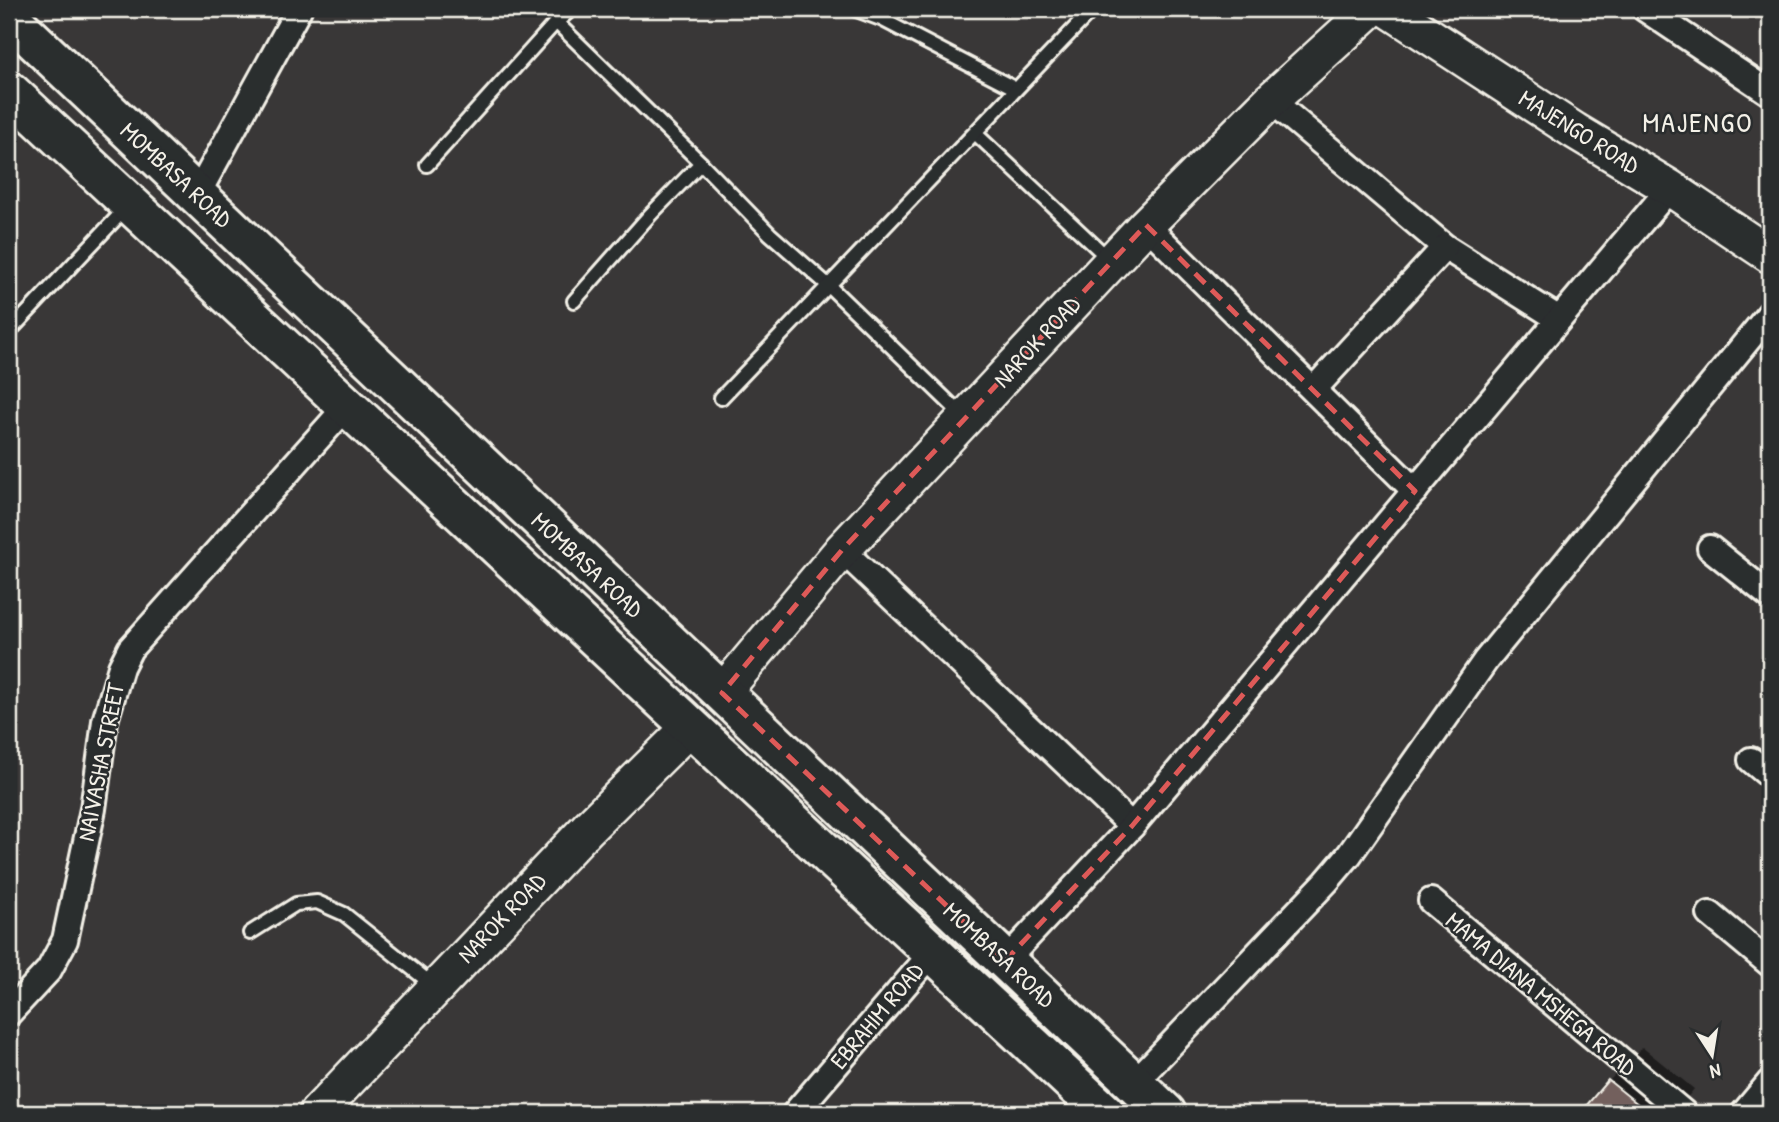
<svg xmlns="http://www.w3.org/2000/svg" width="1779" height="1122" viewBox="0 0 1779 1122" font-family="'Patrick Hand',sans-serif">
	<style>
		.shadow { fill: #0007 }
		.building { fill: #73605d; stroke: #f4f1e8; stroke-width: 2 }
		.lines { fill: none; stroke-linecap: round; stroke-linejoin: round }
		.lane-casing { stroke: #f4f1e8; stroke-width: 18 }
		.street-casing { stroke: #f4f1e8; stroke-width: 30 }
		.secondary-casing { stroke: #f4f1e8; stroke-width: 40 }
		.highway-casing { stroke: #f4f1e8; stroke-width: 44 }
		.lane { stroke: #2a2d2e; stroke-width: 12 }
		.street { stroke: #2a2d2e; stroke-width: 24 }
		.secondary { stroke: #2a2d2e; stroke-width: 35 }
		.highway { stroke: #2a2d2e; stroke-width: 38 }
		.marked { fill: none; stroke: #de5a58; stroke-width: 5; stroke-dasharray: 14 9; stroke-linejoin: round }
		.labels { text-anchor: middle; stroke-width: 5; stroke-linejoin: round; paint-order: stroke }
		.street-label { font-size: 24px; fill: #f4f1e8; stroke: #2a2d2e }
		.quarter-label { font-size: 28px; letter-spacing: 2px; fill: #f4f1e8; stroke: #2a2d2e }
	</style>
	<rect width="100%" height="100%" fill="#393737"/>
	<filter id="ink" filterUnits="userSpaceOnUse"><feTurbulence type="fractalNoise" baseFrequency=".0143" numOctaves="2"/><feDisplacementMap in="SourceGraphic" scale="14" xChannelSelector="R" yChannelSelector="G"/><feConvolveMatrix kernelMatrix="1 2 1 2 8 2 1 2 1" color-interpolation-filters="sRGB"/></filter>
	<g filter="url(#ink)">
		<path class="shadow" d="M1642,1047L1694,1089L1675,1113H1583L1609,1081Z"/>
		<path class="building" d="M1608,1080L1649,1113H1580Z"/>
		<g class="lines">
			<g class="lane-casing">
				<g id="lane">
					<path d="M854,9L881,19L1016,89"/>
					<path d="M556,22L701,163L770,234L829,286L963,416"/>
					<path d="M975,133L1110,260"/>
					<path d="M427,165L556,22L572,9"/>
					<path d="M574,301L650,215L701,163"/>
					<path d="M9,332L126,208"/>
					<path d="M721,398L1093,9"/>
					<path d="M250,933L296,904L317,902L344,914L434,986"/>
				</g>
			</g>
			<g class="street-casing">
				<g id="street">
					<path d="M1645,9L1770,93"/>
					<path d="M1271,100L1445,247L1559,319"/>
					<path d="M197,195L299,9"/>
					<path d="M1146,225L1415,491"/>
					<path d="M1314,389L1445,247"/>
					<path d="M1710,548L1770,596"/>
					<path d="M842,550L1132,826"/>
					<path d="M1751,760L1770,776"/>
					<path d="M1431,901L1684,1113"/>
					<path d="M1710,914L1770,964"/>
					<path d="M1005,961L1132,826L1670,188"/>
					<path d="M9,1013L49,970L65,940L93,809L105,721L121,667L130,649L347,406"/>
					<path d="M1134,1083L1326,882L1349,855L1486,660L1770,313"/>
					<path d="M795,1113L933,952"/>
					<path d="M1744,1113L1770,1082"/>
				</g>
			</g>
			<g class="secondary-casing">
				<g id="secondary">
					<path d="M1388,9L1575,131L1670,188L1770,255"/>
					<path d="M722,693L842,550L1146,225L1271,100L1371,9"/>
					<path d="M317,1113L588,828L691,726"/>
				</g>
			</g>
			<g class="highway-casing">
				<g id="highway">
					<path d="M9,17L1166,1113"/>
					<path d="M9,91L1105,1113"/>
				</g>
			</g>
			<use href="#lane" class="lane"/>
			<use href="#street" class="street"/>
			<use href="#secondary" class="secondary"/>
			<use href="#highway" class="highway"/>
		</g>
	</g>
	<path class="marked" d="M1146,225L1415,491L1132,826L1005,961L722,693L842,550Z"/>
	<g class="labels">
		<g class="street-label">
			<text transform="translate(1579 132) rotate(32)" y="8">MAJENGO ROAD</text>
			<text transform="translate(176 175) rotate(43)" y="8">MOMBASA ROAD</text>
			<text transform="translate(1037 342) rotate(-47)" y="8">NAROK ROAD</text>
			<text transform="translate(587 565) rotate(43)" y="8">MOMBASA ROAD</text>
			<text transform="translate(101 762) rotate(-79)" y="8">NAIVASHA STREET</text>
			<text transform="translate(502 918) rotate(-46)" y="8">NAROK ROAD</text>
			<text transform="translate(999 955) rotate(43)" y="8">MOMBASA ROAD</text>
			<text transform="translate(1541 994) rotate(40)" y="8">MAMA DIANA MSHEGA ROAD</text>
			<text transform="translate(877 1016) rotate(-50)" y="8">EBRAHIM ROAD</text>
		</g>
		<g class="quarter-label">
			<text x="1698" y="132">MAJENGO</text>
		</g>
	</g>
	<rect width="1779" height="1122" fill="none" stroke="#2a2d2e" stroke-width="35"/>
	<rect x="18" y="18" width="1744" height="1087" fill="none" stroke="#f4f1e8" stroke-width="2.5" filter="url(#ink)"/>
	<g transform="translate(1712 1055) rotate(168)" stroke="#2a2d2e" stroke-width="5" paint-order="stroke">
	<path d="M0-5L12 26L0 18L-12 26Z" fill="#f4f1e8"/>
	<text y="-10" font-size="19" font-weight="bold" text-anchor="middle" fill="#f4f1e8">N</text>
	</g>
</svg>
